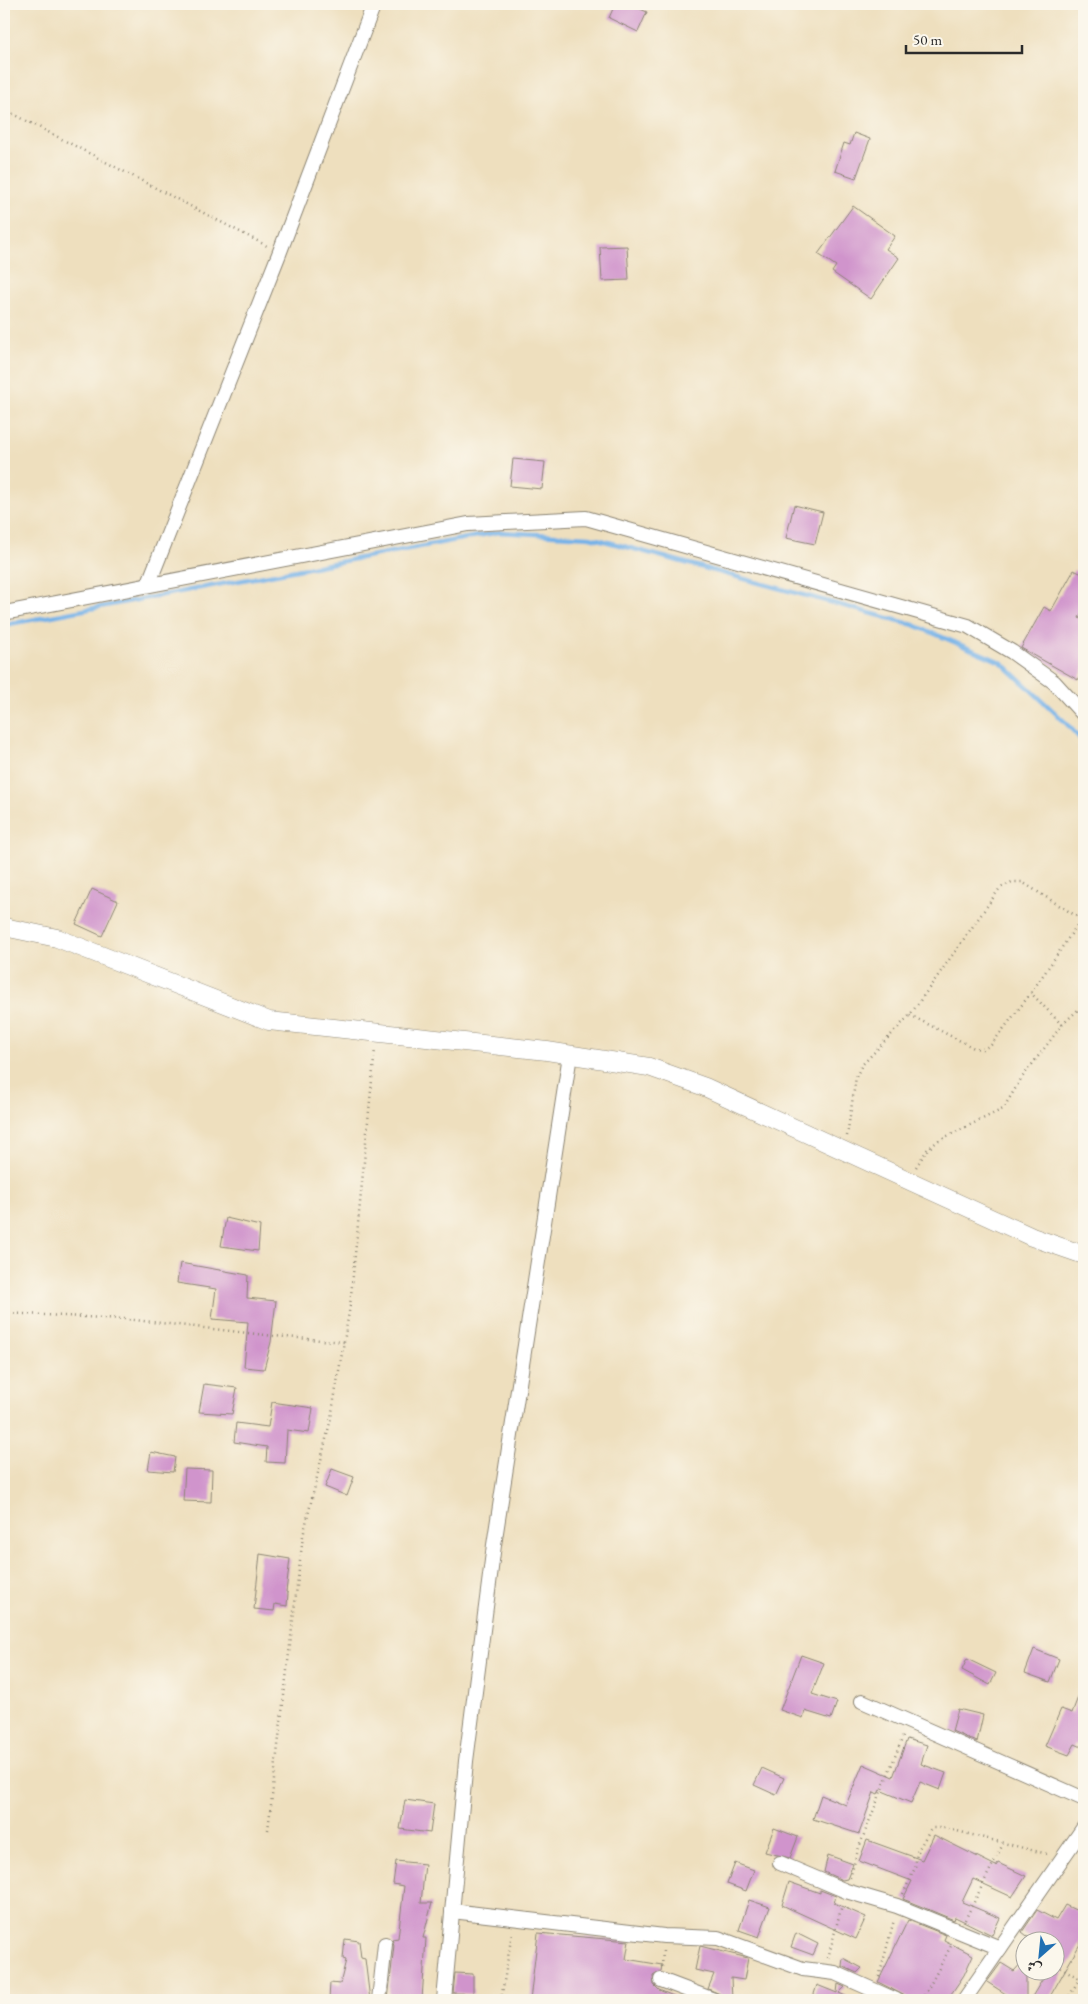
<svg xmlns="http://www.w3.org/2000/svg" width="1088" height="2004" viewBox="0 0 1088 2004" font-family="'EB Garamond',Amiri,serif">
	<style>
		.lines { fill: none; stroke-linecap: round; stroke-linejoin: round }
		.stream { stroke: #76b2e8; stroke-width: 4.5 }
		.building { fill: #d094cc }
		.minor-casing { stroke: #8c8574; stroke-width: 16 }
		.tertiary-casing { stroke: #8c8574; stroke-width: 19 }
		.path { stroke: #8c8574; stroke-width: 2.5; stroke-dasharray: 1 4; stroke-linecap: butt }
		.minor { stroke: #fff; stroke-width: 14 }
		.tertiary { stroke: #fff; stroke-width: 18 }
	</style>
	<rect width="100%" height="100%" fill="#fbf7ec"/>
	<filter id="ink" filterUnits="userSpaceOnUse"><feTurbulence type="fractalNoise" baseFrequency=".02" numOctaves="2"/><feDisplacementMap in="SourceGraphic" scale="10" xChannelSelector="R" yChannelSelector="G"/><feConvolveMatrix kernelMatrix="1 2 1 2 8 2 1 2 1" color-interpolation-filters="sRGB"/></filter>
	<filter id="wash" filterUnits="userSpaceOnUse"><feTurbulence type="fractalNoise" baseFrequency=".0096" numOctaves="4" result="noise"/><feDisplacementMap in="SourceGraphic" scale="20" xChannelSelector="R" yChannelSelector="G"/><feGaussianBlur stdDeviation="1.12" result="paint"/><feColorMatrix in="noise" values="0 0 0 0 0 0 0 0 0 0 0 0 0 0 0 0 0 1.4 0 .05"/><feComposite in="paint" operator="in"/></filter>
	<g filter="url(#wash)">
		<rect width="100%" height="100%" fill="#eedfbe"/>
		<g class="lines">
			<path class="stream" d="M4,625L499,532L590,537L914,625L1001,662L1066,723L1084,743"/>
		</g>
		<g id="blocks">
			<g class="building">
				<path d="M615,4H629L647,12L638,32L609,18Z"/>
				<path d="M854,133L870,139L856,178L835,171L844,143L850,145Z"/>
				<path d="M853,206L895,236L886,249L899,258L871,299L832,272L836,266L818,254Z"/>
				<path d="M627,246L629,280L602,281L600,247Z"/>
				<path d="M513,459L545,462L542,489L510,486Z"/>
				<path d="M794,505L823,512L815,544L786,538Z"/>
				<path d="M1074,570L1084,575V608L1079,618L1084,621V669L1078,680L1021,648L1044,607L1051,611Z"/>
				<path d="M92,889L118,901L102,936L76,924Z"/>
				<path d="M226,1218L260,1226L258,1251L221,1246Z"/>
				<path d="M180,1263L248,1275L247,1298L276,1301L271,1342L264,1369L244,1367L248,1322L212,1319L216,1289L177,1283Z"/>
				<path d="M204,1384L237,1388L232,1414L199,1412Z"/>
				<path d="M272,1402L313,1408L309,1433L287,1430L285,1463L266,1462L267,1447L234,1442L236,1423L268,1427Z"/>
				<path d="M151,1452L175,1457L173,1472L148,1470Z"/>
				<path d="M185,1469L212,1470L211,1502L183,1501Z"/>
				<path d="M332,1469L354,1477L347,1496L325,1487Z"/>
				<path d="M260,1554L290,1559L286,1592L288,1593L287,1606L275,1604L274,1611L254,1609Z"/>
				<path d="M1034,1649L1059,1659L1050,1682L1025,1673Z"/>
				<path d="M801,1655L824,1663L812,1694L837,1702L831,1719L805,1711L803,1718L780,1710Z"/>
				<path d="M967,1659L996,1673L990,1685L962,1670Z"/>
				<path d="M1083,1684L1084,1748L1075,1744L1069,1755L1045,1746L1061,1709L1072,1713Z"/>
				<path d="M958,1709L983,1715L977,1742L952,1731Z"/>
				<path d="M907,1739L927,1745L921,1764L946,1773L940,1790L920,1782L911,1803L880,1790L878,1794L874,1792L859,1834L813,1819L821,1795L846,1805L863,1764L893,1777Z"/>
				<path d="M762,1768L784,1778L776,1795L754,1785Z"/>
				<path d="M405,1800L434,1804L430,1833L400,1829Z"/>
				<path d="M774,1828L798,1837L790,1858L765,1852Z"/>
				<path d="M934,1835L996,1866L998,1863L1026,1876L1012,1897L973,1879L962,1902L1000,1918L992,1935L955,1917L954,1920L903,1899L912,1881L859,1861L867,1840L922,1860Z"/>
				<path d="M828,1855L853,1864L847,1879L842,1880L824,1872Z"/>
				<path d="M396,1861L425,1864L421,1903H432L423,1938H426L422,2000H388L394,1945L392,1939L398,1938L404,1886L393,1884Z"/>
				<path d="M735,1863L754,1870L746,1891L727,1884Z"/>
				<path d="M789,1882L820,1893V1890L836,1896L834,1903L866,1917L856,1939L782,1905Z"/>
				<path d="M749,1900L770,1907L759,1937L739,1930Z"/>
				<path d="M1065,1905L1084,1914V1937L1048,2000H1030L1047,1972H1056V1942H1035L1022,1932L1037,1910L1056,1920Z"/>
				<path d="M908,1920L946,1935L944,1940L973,1955L964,1975L947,2000H913L878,1982Z"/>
				<path d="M538,1933L629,1941L626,1959L662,1965L661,1971L653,1976L654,1985L659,1990L683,2000H530Z"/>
				<path d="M796,1933L818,1944L813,1955L791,1947Z"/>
				<path d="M345,1939L359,1941L361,1958L365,1959L370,2000H329L330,1983L340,1984L346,1960L343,1959Z"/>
				<path d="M700,1946L748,1958L744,1980L731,1978L732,2000H723L720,1994L708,1989L714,1974L695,1970Z"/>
				<path d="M843,1958L862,1968L857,1973L842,1966Z"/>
				<path d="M1026,1958V2000H1015L987,1982L1001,1963L1014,1971Z"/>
				<path d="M455,1973L473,1974V1994L453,1993Z"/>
				<path d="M838,1984L845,1987L839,1993L854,2000H812L817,1985L837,1993Z"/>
			</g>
		</g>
	</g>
	<g filter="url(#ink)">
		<use href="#blocks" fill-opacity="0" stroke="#8c8574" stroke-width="1"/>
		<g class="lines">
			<g class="minor-casing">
				<g id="minor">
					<path d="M148,585L279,254L374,4"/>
					<path d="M4,613L468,524L586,518L968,626L1012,652L1054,682L1084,715"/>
					<path d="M862,1701L1084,1799"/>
					<path d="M780,1863L846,1891L897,1906L1000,1948"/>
					<path d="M452,1911L664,1936L718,1938L803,1969L835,1973L896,2000"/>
					<path d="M661,1980L714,2000"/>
					<path d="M379,2000L385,1944"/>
					<path d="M444,2000L466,1761L494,1545L570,1055"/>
					<path d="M964,2000L1084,1827"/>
				</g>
			</g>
			<g class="tertiary-casing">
				<path id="tertiary" d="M4,927L57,938L269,1021L547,1051L649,1067L705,1087L1032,1237L1084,1255"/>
			</g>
			<g class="path">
				<path d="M4,109L267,246"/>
				<path d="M910,1015L974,1048L983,1049L991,1045L1031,993"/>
				<path d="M1062,1025L1031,993L1084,915"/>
				<path d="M847,1136L856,1077L862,1065L910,1015L1000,888L1012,882H1022L1081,919"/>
				<path d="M916,1167L927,1150L939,1140L1003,1109L1021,1079L1062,1025L1084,1004"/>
				<path d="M4,1313L126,1319L274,1336L344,1342"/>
				<path d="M268,1830L303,1536L331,1418L350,1306L375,1049"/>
				<path d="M850,1878L859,1847L904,1734"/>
				<path d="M903,1894L915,1868L917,1852L931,1828H945L1047,1854"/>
				<path d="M965,1920L1003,1844"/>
				<path d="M828,1958L842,1905"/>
				<path d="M1056,1964L1080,1979"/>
				<path d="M662,1967L663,1950"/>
				<path d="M879,1977L894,1920"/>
				<path d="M501,2000L512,1933"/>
				<path d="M922,2000L952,1944"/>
				<path d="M1067,2000L1084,1971"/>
			</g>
			<use href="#minor" class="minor"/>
			<use href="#tertiary" class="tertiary"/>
		</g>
	</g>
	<rect width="1088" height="2004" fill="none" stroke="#fbf7ec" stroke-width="20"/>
	<g transform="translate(1040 1956) rotate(207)"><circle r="24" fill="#fbf7ec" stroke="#a8a59f"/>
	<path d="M0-4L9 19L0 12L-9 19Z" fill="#1f6fb2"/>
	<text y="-8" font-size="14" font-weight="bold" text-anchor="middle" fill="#2b2b2b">ش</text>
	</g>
	<path d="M906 45v8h116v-8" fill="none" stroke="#2b2b2b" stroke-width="2.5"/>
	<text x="913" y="45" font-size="15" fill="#2b2b2b" stroke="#fbf7ec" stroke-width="4" paint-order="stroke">50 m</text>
</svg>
